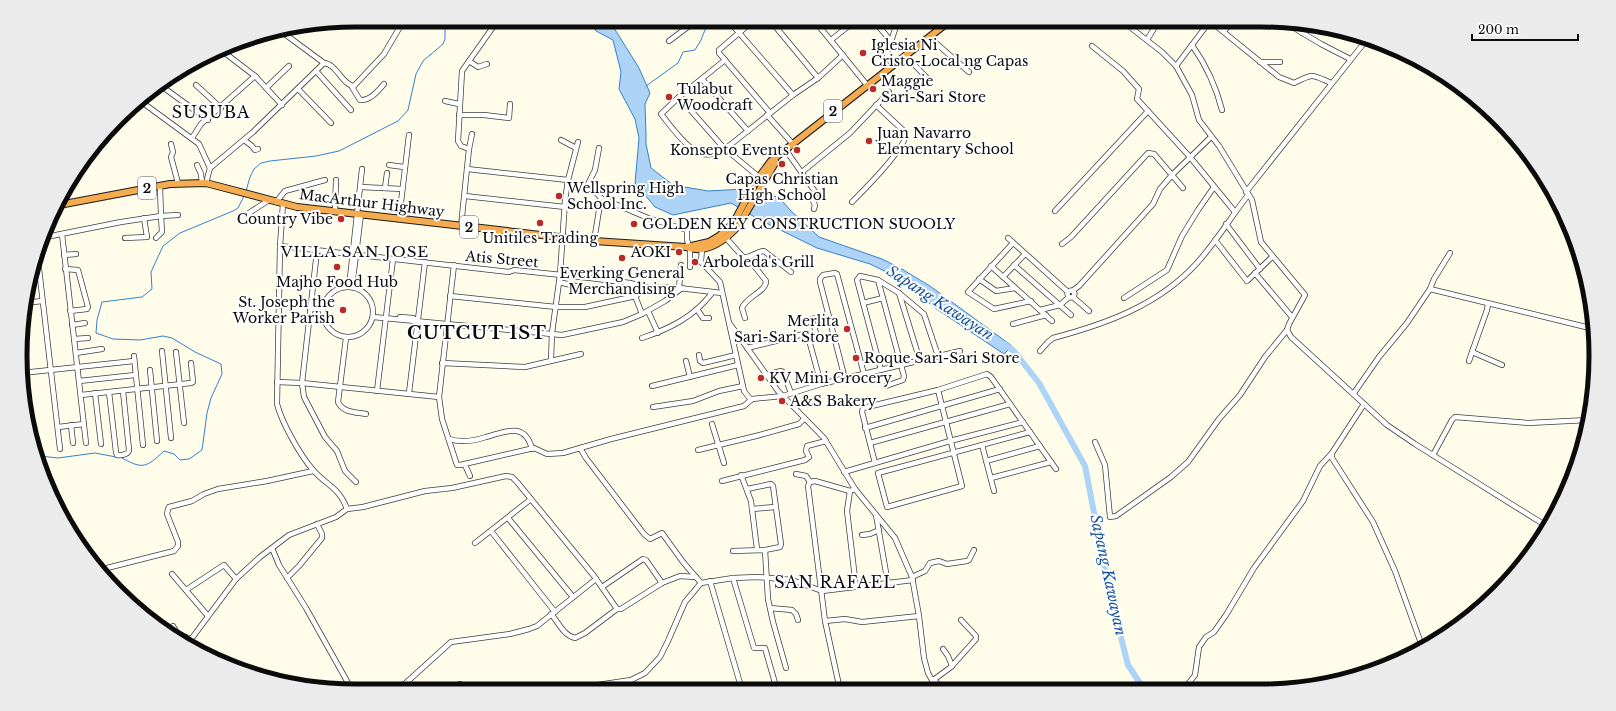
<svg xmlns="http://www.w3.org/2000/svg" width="1616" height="711" viewBox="0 0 1616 711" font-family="'Libre Baskerville',serif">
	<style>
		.water { fill: #add4f6; stroke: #3481ce }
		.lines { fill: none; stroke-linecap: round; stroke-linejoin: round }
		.stream { stroke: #3481ce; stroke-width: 1 }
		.river { stroke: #add4f6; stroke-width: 6 }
		.minor-casing { stroke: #3e3e3e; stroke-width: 6 }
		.highway-casing { stroke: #1c1c1c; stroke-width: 8 }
		.minor { stroke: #fff; stroke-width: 4.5 }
		.highway { stroke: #f5ac50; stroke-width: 6 }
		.poi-dot { fill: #bb2b23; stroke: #fff; stroke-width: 1.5 }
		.labels { text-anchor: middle; stroke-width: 4; stroke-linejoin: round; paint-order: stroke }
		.shield { fill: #fff; stroke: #545454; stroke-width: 1 }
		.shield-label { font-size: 13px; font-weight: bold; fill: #0b0b0b }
		.poi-label { font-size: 14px; fill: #0b0b0b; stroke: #fff; text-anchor: start }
		.street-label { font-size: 14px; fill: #0b0b0b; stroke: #fff }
		.neighbourhood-label { font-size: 15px; letter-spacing: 1px; fill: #0b0b0b; stroke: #fff }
		.water-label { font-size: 15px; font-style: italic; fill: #15539c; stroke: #fff }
		.quarter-label { font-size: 16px; letter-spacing: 1px; fill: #0b0b0b; stroke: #fff }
		.district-label { font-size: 18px; font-weight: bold; letter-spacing: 1px; fill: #0b0b0b; stroke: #fff }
		.rim { fill: none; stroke: #0b0b0b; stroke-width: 5 }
	</style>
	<rect width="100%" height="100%" fill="#fffde9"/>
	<path class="water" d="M589,20H609L639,68L650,93L645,104L646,134V144L651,168L673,185L708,191L745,189L762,198L778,196L790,210L819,237L882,259L900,268L930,286L1012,346L1004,354L935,308L901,279L870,264L817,248L758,219L731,203L673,215L655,207L635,183L639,138L635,119L619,89L621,72L613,40L596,31Z"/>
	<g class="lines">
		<g class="stream">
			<path d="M646,86L678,63L683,52L695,50L701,40L709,20"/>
			<path d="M246,191L250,177L254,169L261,163L270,161L316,156L339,151L398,121L408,110L416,74L423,61L443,44L445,39V28L448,24L456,20"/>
			<path d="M40,456L58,458L95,453L116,457"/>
			<path d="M120,457C142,469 145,469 164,451L174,454L180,460L189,459L202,450L207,413L211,398L222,374L221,364L195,352L172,338L163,336L140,340L113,339L96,333L97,320L102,302L142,297L152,289L151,272L163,246L180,233L233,211L238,208L244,196"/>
		</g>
		<path class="river" d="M1004,344L1014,351L1039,383L1085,466L1109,590L1128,665L1144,689"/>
		<g class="minor-casing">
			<g id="minor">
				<path d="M728,20L793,95"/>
				<path d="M754,20L719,50V53L770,113"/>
				<path d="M770,20L818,78"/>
				<path d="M814,20L867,85"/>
				<path d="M873,20L891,41"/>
				<path d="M1121,20L1162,52L1176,66L1192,95L1199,120L1219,146L1252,200L1261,242L1305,295L1289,324L1287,330L1291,337L1387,425L1415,444L1545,525"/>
				<path d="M1289,25L1321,44L1350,59"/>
				<path d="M1224,31L1232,22"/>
				<path d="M282,32L324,63"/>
				<path d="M1302,33L1306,27"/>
				<path d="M929,37L969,72"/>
				<path d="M831,40L856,20"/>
				<path d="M1147,40L1159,20"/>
				<path d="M669,41L697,20"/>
				<path d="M1192,45C1206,65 1216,86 1222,110"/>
				<path d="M1092,46L1123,71L1139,89L1137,99L1190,157L1235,212"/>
				<path d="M221,50L255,76L282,105"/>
				<path d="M905,55L927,78"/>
				<path d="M469,61L478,67L487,64"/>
				<path d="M1260,62H1280"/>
				<path d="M893,65L887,57V54L898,20"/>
				<path d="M1176,66L1210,21L1279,77L1294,83C1314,73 1311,74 1331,83"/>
				<path d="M316,71L351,110"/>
				<path d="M702,79L748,131"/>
				<path d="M160,85L208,120"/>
				<path d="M196,85L221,108"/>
				<path d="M352,87L360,100C370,101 378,91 384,84"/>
				<path d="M266,88L289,66"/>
				<path d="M298,89L331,123"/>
				<path d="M679,97L723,147L759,177"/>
				<path d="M139,100L195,141L199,144L210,168"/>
				<path d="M445,101L459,104"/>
				<path d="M459,115H484L509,118L510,104"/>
				<path d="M767,115L792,143"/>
				<path d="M192,138L201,124L255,76"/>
				<path d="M244,140L252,146L255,150L258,149"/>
				<path d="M561,140L576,148"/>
				<path d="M171,144L173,152L171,157L178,183"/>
				<path d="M723,147C700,171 675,131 661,114L679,97L725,60"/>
				<path d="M599,148L595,170L588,184L601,198"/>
				<path d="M469,149L472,134"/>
				<path d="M725,149L793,95L818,78L843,55"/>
				<path d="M785,149L816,193L812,199L815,205L814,209"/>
				<path d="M197,165L201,174L202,183"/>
				<path d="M389,165L404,167"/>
				<path d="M467,169L568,180"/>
				<path d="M802,172L850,133L889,92"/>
				<path d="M206,183L210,168L253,132L324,63C337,64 342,85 354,86L384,54L404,20"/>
				<path d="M160,187L161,216L178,215"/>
				<path d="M361,187L402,189"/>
				<path d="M385,188L387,173"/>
				<path d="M1246,192L1368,38"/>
				<path d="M465,196L565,207"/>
				<path d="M276,202L285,191L325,180"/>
				<path d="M852,202C863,191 907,147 906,133L876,105"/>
				<path d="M1055,211L1148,111"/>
				<path d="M335,212L336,180"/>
				<path d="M249,213L269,200"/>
				<path d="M399,219L409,135"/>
				<path d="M1226,224L1260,269"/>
				<path d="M461,226L469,149L461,146L458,141L462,71L498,20"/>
				<path d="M62,234L86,443"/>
				<path d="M46,237L121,222L161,216L162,232L156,238"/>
				<path d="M125,238L147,237L144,218"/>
				<path d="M726,238L743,257C751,259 756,251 764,251L791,272"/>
				<path d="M1008,238L1068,292"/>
				<path d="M1215,240L1247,281L1272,257"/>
				<path d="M594,241L601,198L648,218L687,230V240L689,246"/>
				<path d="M1013,243L968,292L994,309L1031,301"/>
				<path d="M1062,244L1071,237L1148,153L1154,154L1183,188"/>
				<path d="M280,246L509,272L514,270L590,278L630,283L644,287L679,288L722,293"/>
				<path d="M702,249L701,262L720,282L744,391L751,400"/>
				<path d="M317,251L302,383L304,397L325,437L337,451L345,471L356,482"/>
				<path d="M64,255L76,254"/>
				<path d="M38,260L60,449"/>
				<path d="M454,265L439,397L442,419L457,465H460L534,448L547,454L563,453L611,439L736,408L744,406L752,399L783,396L821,384L960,351"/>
				<path d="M1014,265L1071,315"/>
				<path d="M991,266L1052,321"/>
				<path d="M690,267V249"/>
				<path d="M65,269L78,270L88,307L87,309L70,311"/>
				<path d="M1255,273L1292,317"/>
				<path d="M1003,277L1025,254"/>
				<path d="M979,279L996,291L1015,288"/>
				<path d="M878,280L899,293L924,314L938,356"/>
				<path d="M559,282C580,287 603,295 622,282"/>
				<path d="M630,283L642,314"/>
				<circle cx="348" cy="312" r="25"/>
				<path d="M349,287L362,169"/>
				<path d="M352,287L361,214"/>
				<path d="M679,288L681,265"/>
				<path d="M1430,289L1434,279L1450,253"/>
				<circle cx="1071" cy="294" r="3.5"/>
				<path d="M1072,291L1079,286L1153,204L1160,189L1172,175L1211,137"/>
				<path d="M899,293L920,361"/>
				<path d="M450,296L556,307H585L636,296L644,287"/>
				<path d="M1073,297L1089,311"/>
				<path d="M1124,298L1167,270L1182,236L1198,210L1214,187"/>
				<path d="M25,303L42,301"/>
				<path d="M863,303L883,298"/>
				<path d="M1488,304L1487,310L1472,352L1502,365"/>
				<path d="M310,309H322"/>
				<path d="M697,309L703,318H709"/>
				<path d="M1040,310L1060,305L1069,297"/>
				<path d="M648,311L658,333"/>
				<path d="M373,317L562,335L623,322L642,314L665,301L682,288"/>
				<path d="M400,317L413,318L417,321"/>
				<path d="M745,318L742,308C747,296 766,292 766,281L748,258"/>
				<path d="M730,324L778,391L824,438L855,489L895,538L912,577L919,616L924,658L928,673L937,689"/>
				<path d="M1013,324L1046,315"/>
				<path d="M72,325L85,323"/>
				<path d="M816,333L812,319L828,314"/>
				<path d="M346,338L338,402C343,413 356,412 366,414"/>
				<path d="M642,338C669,329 694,317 712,293"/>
				<path d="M74,339L88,338"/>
				<path d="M21,345L24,373"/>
				<path d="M747,348L804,334L807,336L809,340L821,384"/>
				<path d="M162,351L171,438"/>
				<path d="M1040,351L1048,342L1053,338C1106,324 1159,305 1197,263C1216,242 1231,217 1248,195"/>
				<path d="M176,352L184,423"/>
				<path d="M76,353L102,349"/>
				<path d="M699,355L700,361L703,363L736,355"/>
				<path d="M134,356L143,445"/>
				<path d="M551,360L552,333L560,275L565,201L568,180L578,142"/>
				<path d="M686,361L690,377"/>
				<path d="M1469,361L1472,352"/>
				<path d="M442,363L525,367L581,354"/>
				<path d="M150,370L157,441"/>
				<path d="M881,370L857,280L860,276L878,280L904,376L903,380L886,386"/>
				<path d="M22,373L134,361"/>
				<path d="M766,375L781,371L783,372L791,393"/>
				<path d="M845,379L820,282V279L823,275L835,273L837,274L864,374"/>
				<path d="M79,381L135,375"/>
				<path d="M277,382L302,383L439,397"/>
				<path d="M652,386L738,365"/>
				<path d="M938,390C946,422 954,454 962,486L887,507L878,473L1030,432"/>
				<path d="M377,391L393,259"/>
				<path d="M109,392L116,452L117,455C121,456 129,454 129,450L123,391"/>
				<path d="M95,393L101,444"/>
				<path d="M409,393L425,262"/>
				<path d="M1354,393L1379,357L1407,323L1430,289L1594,329"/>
				<path d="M81,395L191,383L193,382L191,363"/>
				<path d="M1364,404L1332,453V458L1373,522L1395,571L1422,646"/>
				<path d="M653,407L693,401L719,391L743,386"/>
				<path d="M712,424L724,463"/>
				<path d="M71,425L73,443"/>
				<path d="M58,427L84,424"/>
				<path d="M865,428L1000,389"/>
				<path d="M449,439C462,443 474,441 486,437C505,432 525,421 532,449"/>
				<path d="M1095,442L1105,465L1110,517L1116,516L1171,477L1188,462L1219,419L1240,395L1265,357L1287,330"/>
				<path d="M870,443L1010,404"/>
				<path d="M982,445L994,491"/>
				<path d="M580,448L586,458L644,534L650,539L662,533L683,562L701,583"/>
				<path d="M698,450L756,436L799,424L804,419"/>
				<path d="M1433,455L1452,420L1455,417L1528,423L1588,420"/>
				<path d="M986,461L1040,446"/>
				<path d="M875,463L862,412L863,408L938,390L987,374L991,377L1056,469"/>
				<path d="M465,465L470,476"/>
				<path d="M844,472L950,441L1023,422"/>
				<path d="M796,474L806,476L810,482"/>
				<path d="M741,475L751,501L757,549"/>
				<path d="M991,478L1051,462"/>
				<path d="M722,481L805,460L809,457L806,451L807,446L826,441"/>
				<path d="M747,489L771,484L773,486L781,544L780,547L765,550"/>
				<path d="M855,489L850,491L815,481L810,482L808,486L825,621L845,619L862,622L919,616"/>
				<path d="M850,491L847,511L856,587"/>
				<path d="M347,509L363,507L425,491L452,488L506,476L512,477L517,482L594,576L617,609H621L662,583L680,576L696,577"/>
				<path d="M752,509L775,507"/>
				<path d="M876,515L888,584"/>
				<path d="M508,518L573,597"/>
				<path d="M491,531L555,612"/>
				<path d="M862,535L870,534L879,530"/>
				<path d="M475,543L531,499"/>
				<path d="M272,548L279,565L306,608L352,690"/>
				<path d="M733,551L765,550L768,599L773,622L786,668"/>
				<path d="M99,570L174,551L178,546V542L167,514L168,509L169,507L192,501L204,494L218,489L267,481L313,471"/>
				<path d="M172,574L208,616"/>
				<path d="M912,577L925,571L930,563L939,561L947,564L967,561L969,560L974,550"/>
				<path d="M287,578L299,566L322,538V534L317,524"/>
				<path d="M733,578L754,648H765L777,690"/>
				<path d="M710,581L742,690"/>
				<path d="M602,587L643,559L646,560L662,583"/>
				<path d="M186,590L224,565L236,579"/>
				<path d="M770,608L792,610L796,614L798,620"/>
				<path d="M551,614C559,623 564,636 575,638L585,633L617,609"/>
				<path d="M825,621L840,690"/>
				<path d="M173,626L177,633L190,639"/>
				<path d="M189,642L236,579L260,557L289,535L336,517L347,509C339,487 327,486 313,470C300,455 282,423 277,404L280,246L283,204"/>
				<path d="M943,649L948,656L952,666"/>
				<path d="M934,680L943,689"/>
				<path d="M932,681L951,667L976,639V636L961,620"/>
				<path d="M460,684L462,691"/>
				<path d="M1185,688L1195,675L1199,647L1206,637L1214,632L1226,615L1254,568L1303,501L1320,466L1332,453"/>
				<path d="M994,689L995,687"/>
				<path d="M564,690L631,680L645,673L660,657L668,641L685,602L701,583L733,578L758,577L792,580L822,591L913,580"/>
				<path d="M397,691L451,642L510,634L529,629L537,626L596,579"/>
			</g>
		</g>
		<g class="highway-casing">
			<g id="highway">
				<path d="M59,205L170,184L206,183L297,207L594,241L686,247C707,255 727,239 739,225L775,163V158"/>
				<path d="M687,247L709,242L719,236L726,230L734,222L756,181L771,161L951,20"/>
			</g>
		</g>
		<use href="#minor" class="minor"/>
		<use href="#highway" class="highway"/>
	</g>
	<g class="poi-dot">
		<circle cx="863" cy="53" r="4"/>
		<circle cx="873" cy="89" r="4"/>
		<circle cx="669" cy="97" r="4"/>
		<circle cx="869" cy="141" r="4"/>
		<circle cx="797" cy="150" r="4"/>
		<circle cx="782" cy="164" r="4"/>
		<circle cx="559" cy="196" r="4"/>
		<circle cx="341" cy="219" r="4"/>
		<circle cx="540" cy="223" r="4"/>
		<circle cx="634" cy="224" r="4"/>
		<circle cx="679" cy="252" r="4"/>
		<circle cx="622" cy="258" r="4"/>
		<circle cx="695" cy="262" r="4"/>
		<circle cx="337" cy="267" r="4"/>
		<circle cx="343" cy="310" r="4"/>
		<circle cx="847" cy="329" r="4"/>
		<circle cx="856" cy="358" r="4"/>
		<circle cx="761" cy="378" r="4"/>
		<circle cx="782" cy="401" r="4"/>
	</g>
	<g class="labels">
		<g class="shield">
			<rect x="824" y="100" width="18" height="22" rx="3"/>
			<rect x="138" y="177" width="18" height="22" rx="3"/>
			<rect x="460" y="216" width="18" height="22" rx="3"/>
		</g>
		<g class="shield-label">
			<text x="833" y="116">2</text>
			<text x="147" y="193">2</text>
			<text x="469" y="232">2</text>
		</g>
		<g class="poi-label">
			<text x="871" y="50">Iglesia Ni<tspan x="871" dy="16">Cristo-Local ng Capas</tspan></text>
			<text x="881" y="86">Maggie<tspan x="881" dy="16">Sari-Sari Store</tspan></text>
			<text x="677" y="94">Tulabut<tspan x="677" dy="16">Woodcraft</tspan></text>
			<text x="877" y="138">Juan Navarro<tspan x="877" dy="16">Elementary School</tspan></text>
			<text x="789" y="155" text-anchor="end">Konsepto Events</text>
			<text x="782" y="184" text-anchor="middle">Capas Christian<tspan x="782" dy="16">High School</tspan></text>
			<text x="567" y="193">Wellspring High<tspan x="567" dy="16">School Inc.</tspan></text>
			<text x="333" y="224" text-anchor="end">Country Vibe</text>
			<text x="642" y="229">GOLDEN KEY CONSTRUCTION SUOOLY</text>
			<text x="540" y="243" text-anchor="middle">Unitiles Trading</text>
			<text x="671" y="257" text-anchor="end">AOKI</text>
			<text x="703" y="267">Arboleda's Grill</text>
			<text x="622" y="278" text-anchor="middle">Everking General<tspan x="622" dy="16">Merchandising</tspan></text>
			<text x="337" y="287" text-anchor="middle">Majho Food Hub</text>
			<text x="335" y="307" text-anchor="end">St. Joseph the<tspan x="335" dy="16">Worker Parish</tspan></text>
			<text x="839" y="326" text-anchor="end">Merlita<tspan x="839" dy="16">Sari-Sari Store</tspan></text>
			<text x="864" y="363">Roque Sari-Sari Store</text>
			<text x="769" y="383">KV Mini Grocery</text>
			<text x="790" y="406">A&amp;S Bakery</text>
		</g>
		<g class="street-label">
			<text transform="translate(372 203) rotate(7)" y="5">MacArthur Highway</text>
			<text transform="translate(502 259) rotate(5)" y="5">Atis Street</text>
		</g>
		<g class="neighbourhood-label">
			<text x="355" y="257">VILLA SAN JOSE</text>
		</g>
		<g class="water-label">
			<text transform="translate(940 303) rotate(33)" y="5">Sapang Kawayan</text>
			<text transform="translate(1108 575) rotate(78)" y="5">Sapang Kawayan</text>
		</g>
		<g class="quarter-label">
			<text x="211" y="118">SUSUBA</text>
			<text x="835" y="588">SAN RAFAEL</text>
		</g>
		<g class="district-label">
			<text x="477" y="339">CUTCUT 1ST</text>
		</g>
	</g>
	<path d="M0 0H1616V711H0ZM355 27H1261A328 328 0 0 1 1589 355V356A328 328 0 0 1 1261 684H355A328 328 0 0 1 27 356V355A328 328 0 0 1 355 27Z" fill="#ebebeb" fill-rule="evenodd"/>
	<path class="rim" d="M355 27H1261A328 328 0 0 1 1589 355V356A328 328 0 0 1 1261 684H355A328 328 0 0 1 27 356V355A328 328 0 0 1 355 27Z"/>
	<path d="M1472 34v6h106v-6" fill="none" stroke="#0b0b0b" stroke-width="2"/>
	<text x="1478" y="34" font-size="12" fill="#0b0b0b" stroke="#ffffff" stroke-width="3" paint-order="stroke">200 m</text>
</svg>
